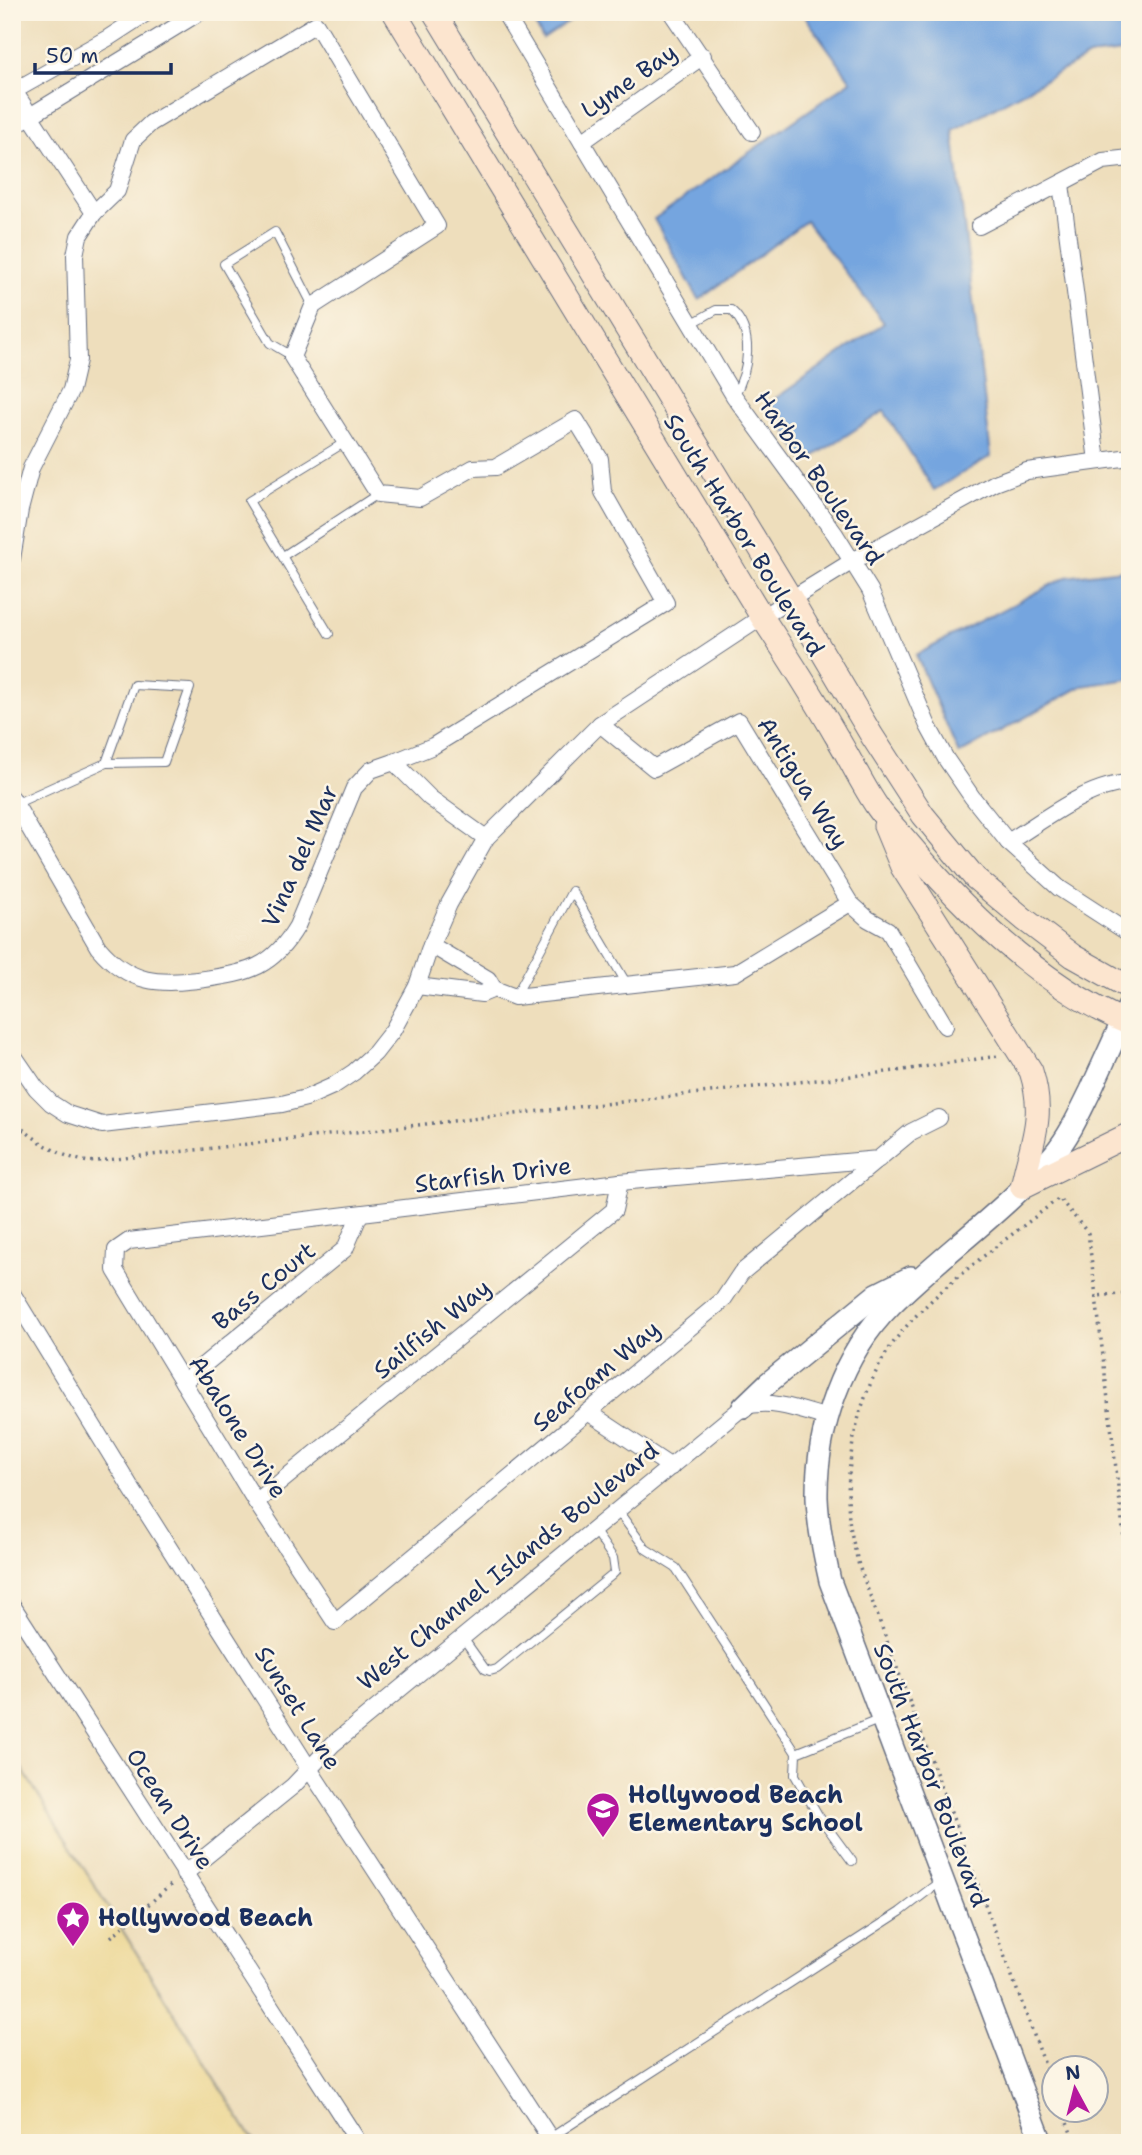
<svg xmlns="http://www.w3.org/2000/svg" width="1142" height="2155" viewBox="0 0 1142 2155" font-family="'Shantell Sans',sans-serif">
	<style>
		.sand { fill: #eeda9e; stroke: #84847e; stroke-width: 2 }
		.water { fill: #74a5df; stroke: #486a9e; stroke-width: 2 }
		.lines { fill: none; stroke-linecap: round; stroke-linejoin: round }
		.service-casing { stroke: #656c7f; stroke-width: 10 }
		.minor-casing { stroke: #656c7f; stroke-width: 18 }
		.tertiary-casing { stroke: #656c7f; stroke-width: 24 }
		.secondary-casing { stroke: #656c7f; stroke-width: 25 }
		.path { stroke: #656c7f; stroke-width: 3.5; stroke-dasharray: 2 5; stroke-linecap: butt }
		.service { stroke: #fff; stroke-width: 8 }
		.minor { stroke: #fff; stroke-width: 16 }
		.tertiary { stroke: #fff; stroke-width: 21 }
		.secondary { stroke: #fce5cf; stroke-width: 23 }
		.labels { text-anchor: middle; stroke-width: 5; stroke-linejoin: round; paint-order: stroke }
		.street-label { font-size: 24px; fill: #1b2f5e; stroke: #fcf5e5 }
		.poi-label { font-size: 24px; font-weight: bold; fill: #1b2f5e; stroke: #fcf5e5; text-anchor: start }
	</style>
	<rect width="100%" height="100%" fill="#fcf5e5"/>
	<filter id="ink" filterUnits="userSpaceOnUse"><feTurbulence type="fractalNoise" baseFrequency=".0143" numOctaves="2"/><feDisplacementMap in="SourceGraphic" scale="14" xChannelSelector="R" yChannelSelector="G"/><feConvolveMatrix kernelMatrix="1 2 1 2 8 2 1 2 1" color-interpolation-filters="sRGB"/></filter>
	<filter id="wash" filterUnits="userSpaceOnUse"><feTurbulence type="fractalNoise" baseFrequency=".00686" numOctaves="4" result="noise"/><feDisplacementMap in="SourceGraphic" scale="28" xChannelSelector="R" yChannelSelector="G"/><feGaussianBlur stdDeviation="1.57" result="paint"/><feColorMatrix in="noise" values="0 0 0 0 0 0 0 0 0 0 0 0 0 0 0 0 0 1.4 0 .05"/><feComposite in="paint" operator="in"/></filter>
	<g filter="url(#wash)">
		<rect width="100%" height="100%" fill="#eedebc"/>
		<path class="sand" d="M12,1753L255,2143H12Z"/>
		<g class="water">
			<path d="M528,12H583L543,39Z"/>
			<path d="M802,12H936L939,16L948,12H1130V51L1089,56L953,130L991,456L934,490L884,411L805,462L769,403L884,323L806,221L699,300L654,219L851,81Z"/>
			<path d="M1130,569V679L1082,686L959,754L916,655L1066,577Z"/>
		</g>
	</g>
	<g filter="url(#ink)">
		<g class="lines">
			<g class="service-casing">
				<g id="service">
					<path d="M689,325L716,310H731C755,331 749,371 734,396"/>
					<path d="M292,356L270,343L224,264L275,232L313,306"/>
					<path d="M283,556L378,494"/>
					<path d="M329,634L249,501L347,441"/>
					<path d="M15,804L106,763L134,685L190,688L164,762L106,763"/>
					<path d="M515,997L572,891L628,986"/>
					<path d="M618,1511L646,1549L676,1568L796,1753L881,1719"/>
					<path d="M463,1638L485,1669L490,1671L497,1669L611,1576L615,1572L613,1558L594,1530"/>
					<path d="M796,1753L795,1775L818,1815L852,1861"/>
					<path d="M550,2138L900,1912L942,1880"/>
				</g>
			</g>
			<g class="minor-casing">
				<g id="minor">
					<path d="M504,12L734,396L835,534L870,590L928,726L946,759L972,797L1008,842L1059,888L1130,934"/>
					<path d="M671,12L752,132"/>
					<path d="M12,88L94,213"/>
					<path d="M12,92L108,38L148,12"/>
					<path d="M12,127L200,12"/>
					<path d="M582,142L703,56"/>
					<path d="M1061,184L1097,461"/>
					<path d="M979,226L1103,161L1130,158"/>
					<path d="M12,559L20,510L31,468L71,390L78,360L75,255L79,236L94,213L117,191L133,140L151,123L316,24L437,226L313,306L292,357L378,494L420,498L473,468L496,467L576,420L600,459L603,492L666,603L433,746L394,762"/>
					<path d="M600,724L654,768L739,721L850,903L868,919L888,930L945,1026"/>
					<path d="M12,798L98,947C130,985 159,985 205,979C249,973 273,967 297,926L354,788L371,770L394,762L430,798L486,838"/>
					<path d="M1008,842C1043,821 1088,784 1130,783"/>
					<path d="M431,945L488,979L494,989"/>
					<path d="M417,986L482,994L494,989L515,997L735,973L850,903"/>
					<path d="M12,1053L36,1088L51,1103L68,1114L102,1125L282,1104L306,1098L333,1086L354,1072L375,1053L393,1030L417,986L429,950L449,904L486,838L600,724L762,617L851,562L995,483L1027,471L1130,457"/>
					<path d="M879,1159L620,1182L129,1241L116,1250L115,1270L256,1502L335,1622L723,1300L741,1273L911,1132L939,1118"/>
					<path d="M12,1293L133,1491L308,1767L553,2143"/>
					<path d="M183,1382L345,1249L360,1214"/>
					<path d="M588,1412L671,1467"/>
					<path d="M256,1502L614,1210L620,1182"/>
					<path d="M12,1605L359,2143"/>
					<path d="M184,1874L293,1786L333,1744L743,1407C771,1398 800,1410 827,1418"/>
				</g>
			</g>
			<g class="tertiary-casing">
				<g id="tertiary">
					<path d="M743,1407L768,1383L877,1294L911,1277"/>
					<path d="M1042,2143L830,1581C824,1554 818,1526 817,1498C816,1429 842,1354 891,1305C943,1253 1007,1210 1054,1154C1070,1135 1080,1112 1091,1090C1104,1061 1118,1032 1130,1003"/>
				</g>
			</g>
			<g class="secondary-casing">
				<g id="secondary">
					<path d="M394,12L762,617C787,655 812,694 835,734C850,758 862,785 878,808C887,821 899,832 909,844C969,916 1042,986 1130,1024"/>
					<path d="M434,12L791,599L872,736L923,815L975,878L1024,919L1073,956L1130,988"/>
					<path d="M885,826L902,867L1031,1071C1046,1118 1031,1142 1022,1187"/>
					<path d="M1022,1187L1130,1134"/>
				</g>
			</g>
			<g class="path">
				<path d="M12,1120C35,1140 59,1157 89,1162L896,1071L998,1056"/>
				<path d="M1130,1293L1096,1296L1130,1590"/>
				<path d="M111,1937L172,1884"/>
				<path d="M1054,2089L859,1566C855,1550 851,1534 849,1519C844,1454 861,1379 904,1329C948,1278 1007,1240 1059,1198L1088,1233L1096,1296"/>
				<path d="M1062,2110L1075,2143"/>
			</g>
			<use href="#service" class="service"/>
			<use href="#minor" class="minor"/>
			<use href="#tertiary" class="tertiary"/>
			<use href="#secondary" class="secondary"/>
		</g>
	</g>
	<defs>
		<g id="school-pin" transform="scale(1.75)"><path d="M0 17L-7.5 6A9.5 9.5 0 1 1 7.5 6Z" fill="#b5179e" stroke="#fcf5e5"/><path d="M0-5L7-2L0 1L-7-2ZM-4 1L0 2.5L4 1V4Q0 6-4 4Z" fill="#fff"/></g>
		<g id="sight-pin" transform="scale(1.75)"><path d="M0 17L-7.5 6A9.5 9.5 0 1 1 7.5 6Z" fill="#b5179e" stroke="#fcf5e5"/><path d="M0-6L1.8-2.2L6-1.7L2.9 1.2L3.7 5.4L0 3.3L-3.7 5.4L-2.9 1.2L-6-1.7L-1.8-2.2Z" fill="#fff"/></g>
	</defs>
	<g fill-rule="evenodd">
		<use href="#school-pin" x="603" y="1809"/>
		<use href="#sight-pin" x="73" y="1918"/>
	</g>
	<g class="labels">
		<g class="street-label">
			<text transform="translate(629 81) rotate(-35)" y="8">Lyme Bay</text>
			<text transform="translate(819 478) rotate(55)" y="8">Harbor Boulevard</text>
			<text transform="translate(744 535) rotate(58)" y="8">South Harbor Boulevard</text>
			<text transform="translate(803 783) rotate(58)" y="8">Antigua Way</text>
			<text transform="translate(300 856) rotate(-66)" y="8">Vina del Mar</text>
			<text transform="translate(493 1175) rotate(-7)" y="8">Starfish Drive</text>
			<text transform="translate(264 1286) rotate(-39)" y="8">Bass Court</text>
			<text transform="translate(432 1329) rotate(-39)" y="8">Sailfish Way</text>
			<text transform="translate(596 1376) rotate(-40)" y="8">Seafoam Way</text>
			<text transform="translate(238 1427) rotate(58)" y="8">Abalone Drive</text>
			<text transform="translate(508 1566) rotate(-39)" y="8">West Channel Islands Boulevard</text>
			<text transform="translate(298 1708) rotate(58)" y="8">Sunset Lane</text>
			<text transform="translate(931 1775) rotate(69)" y="8">South Harbor Boulevard</text>
			<text transform="translate(170 1809) rotate(57)" y="8">Ocean Drive</text>
		</g>
		<g class="poi-label">
			<text x="628" y="1803">Hollywood Beach<tspan x="628" dy="28">Elementary School</tspan></text>
			<text x="98" y="1926">Hollywood Beach</text>
		</g>
	</g>
	<rect width="1142" height="2155" fill="none" stroke="#fcf5e5" stroke-width="42"/>
	<g transform="translate(1075 2089) rotate(353)"><circle r="33" fill="#fcf5e5" stroke="#a2a6af" stroke-width="2"/>
	<path d="M0-5L12 26L0 18L-12 26Z" fill="#b5179e"/>
	<text y="-10" font-size="19" font-weight="bold" text-anchor="middle" fill="#1b2f5e">N</text>
	</g>
	<path d="M35 63v10h136v-10" fill="none" stroke="#1b2f5e" stroke-width="3.5"/>
	<text x="46" y="63" font-size="21" fill="#1b2f5e" stroke="#fcf5e5" stroke-width="5" paint-order="stroke">50 m</text>
</svg>
